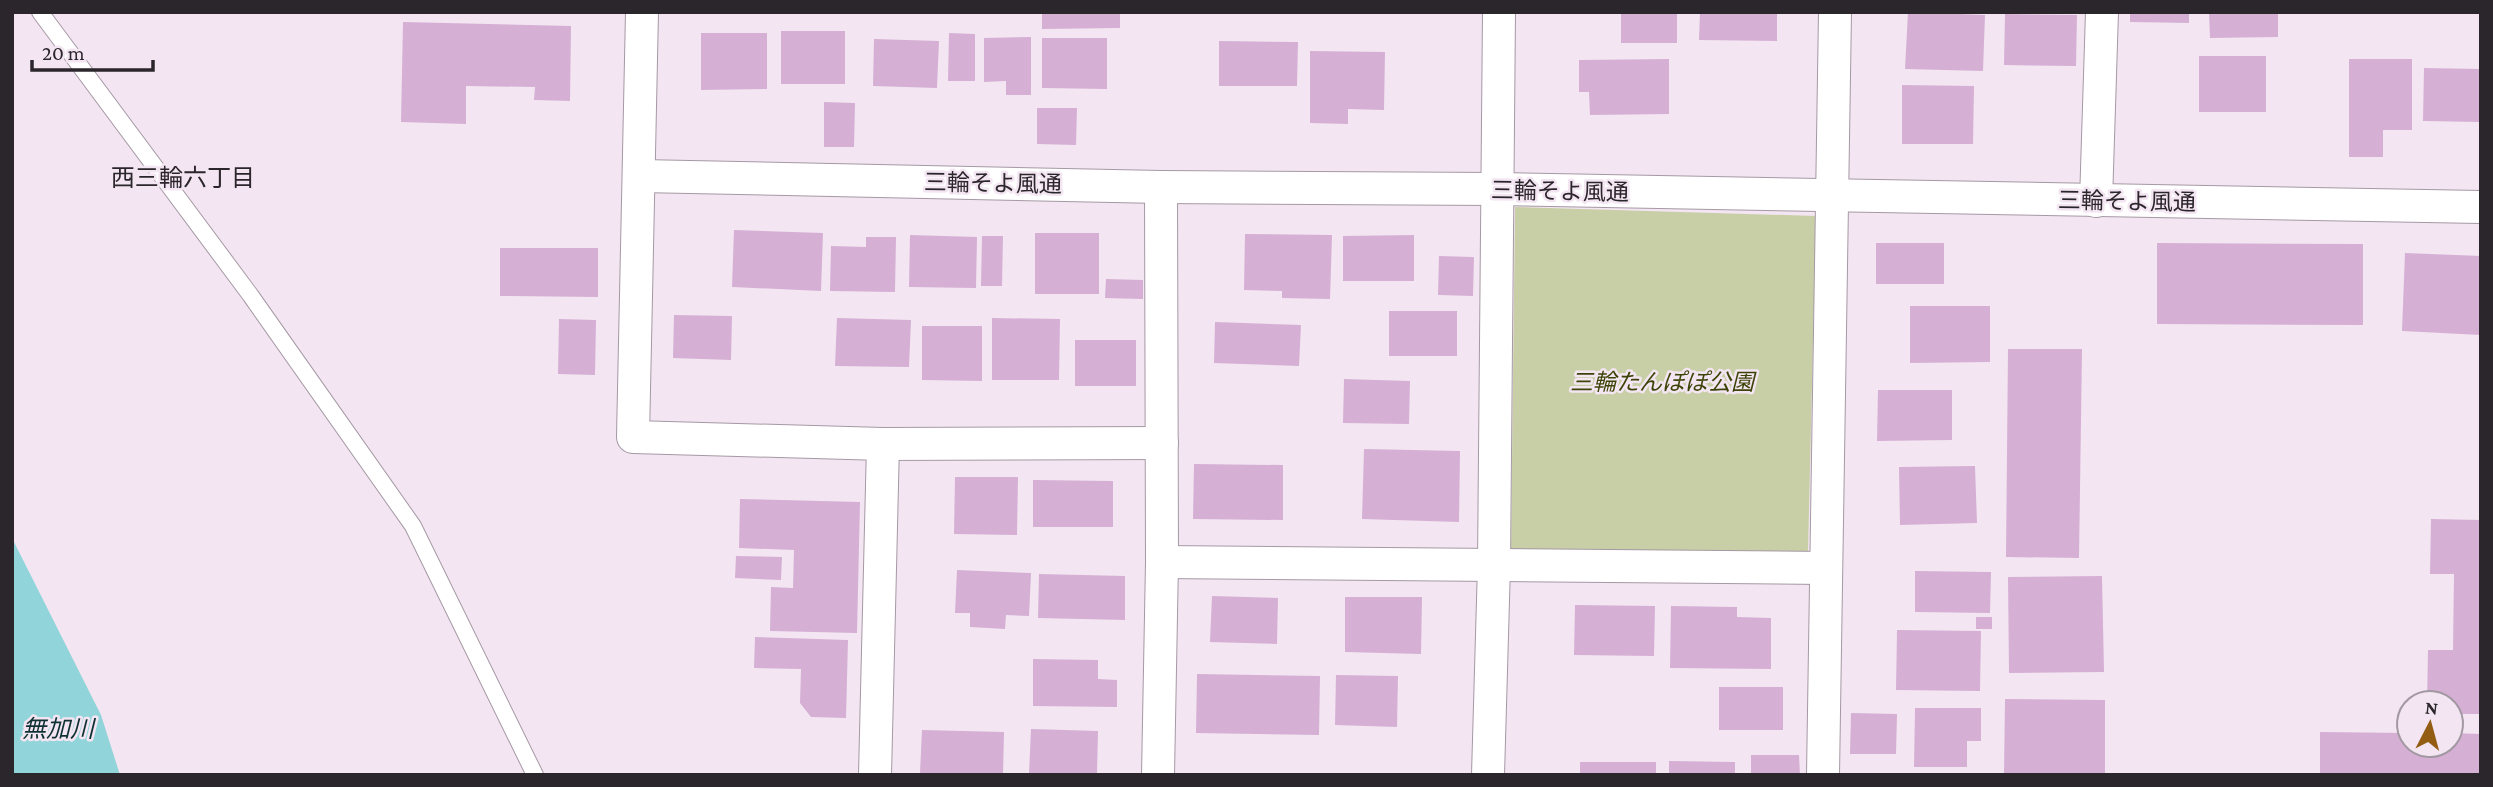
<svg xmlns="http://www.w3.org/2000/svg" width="2493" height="787" viewBox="0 0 2493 787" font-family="'Crimson Pro','Noto Sans JP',serif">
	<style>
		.green { fill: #c8cfa7 }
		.water { fill: #91d4da }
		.building { fill: #d6afd4 }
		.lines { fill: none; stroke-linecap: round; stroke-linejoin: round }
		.service-casing { stroke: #a599a4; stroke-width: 18 }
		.minor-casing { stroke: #a599a4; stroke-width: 34 }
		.service { stroke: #fff; stroke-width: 16 }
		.minor { stroke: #fff; stroke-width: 32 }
		.labels { text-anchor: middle; stroke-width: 5; stroke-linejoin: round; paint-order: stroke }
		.street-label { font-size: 23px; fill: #2b262b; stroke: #f3e6f2 }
		.park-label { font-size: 23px; font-style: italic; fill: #3c4306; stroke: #f3e6f2 }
		.neighbourhood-label { font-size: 24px; fill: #2b262b; stroke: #f3e6f2 }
		.water-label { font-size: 24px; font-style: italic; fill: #0f3134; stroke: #f3e6f2 }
	</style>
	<rect width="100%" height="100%" fill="#f3e6f2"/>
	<path class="green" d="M1515,207L1816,216L1808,552L1511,549Z"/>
	<path class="water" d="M12,538L101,715L120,775H12Z"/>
	<g class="building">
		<path d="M1042,12H1120V28L1042,29Z"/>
		<rect x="1621" y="12" width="56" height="31"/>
		<path d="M1700,12H1777V41L1699,40Z"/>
		<path d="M1908,12L1985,15L1983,71L1905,69Z"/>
		<path d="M2130,12H2189V23L2130,22Z"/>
		<path d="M2209,12H2278V37L2210,38Z"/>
		<path d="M2005,14L2077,15L2076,66L2004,65Z"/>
		<path d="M403,22L571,26L570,101L534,100L535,87L466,86V124L401,122Z"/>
		<rect x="781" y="31" width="64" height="53"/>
		<path d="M701,33H767V89L701,90Z"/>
		<path d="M949,33L975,34V81H948Z"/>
		<path d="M1031,37V95H1006V81L984,82V38Z"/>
		<path d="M1042,38H1107V89L1042,88Z"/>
		<path d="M874,39L939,41L937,88L873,86Z"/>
		<path d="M1219,41L1298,42L1297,86H1219Z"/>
		<path d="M1310,51L1385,52L1384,110L1348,109V124L1310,123Z"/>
		<rect x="2199" y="56" width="67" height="56"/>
		<path d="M1669,59V114L1590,115L1589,92H1579V60Z"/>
		<path d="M2349,59H2412V130H2383V157H2349Z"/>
		<path d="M2424,68L2481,69L2480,122L2423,121Z"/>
		<path d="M1902,85L1974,86L1973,144H1902Z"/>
		<path d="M824,102L855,103L854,147H824Z"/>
		<path d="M1037,108H1077L1076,145L1037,144Z"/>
		<path d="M734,230L823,233L821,291L732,287Z"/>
		<rect x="1035" y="233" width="64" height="61"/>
		<path d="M1245,234L1332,235L1330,299L1282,298V291L1244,290Z"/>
		<path d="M910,235L977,237L976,288L909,287Z"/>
		<path d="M1414,235V281H1343V236Z"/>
		<path d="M982,236H1003L1002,286H981Z"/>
		<path d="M866,237H896L895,292L830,291L831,246L866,247Z"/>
		<rect x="1876" y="243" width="68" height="41"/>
		<path d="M2157,243L2363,244V325L2157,324Z"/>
		<path d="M500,248H598V297L500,296Z"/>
		<path d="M2405,253L2481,256V335L2402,331Z"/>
		<path d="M1439,256L1474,257L1473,296L1438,295Z"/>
		<path d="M1106,279L1143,280V299L1105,298Z"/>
		<path d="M1910,306H1990V362L1910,363Z"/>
		<rect x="1389" y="311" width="68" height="45"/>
		<path d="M674,315L732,316L731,360L673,358Z"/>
		<path d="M837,318L911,320L909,367L835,366Z"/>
		<path d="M992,318L1060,319L1059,380H992Z"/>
		<path d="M559,319L596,320L595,375L558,374Z"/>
		<path d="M1215,322L1301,325L1299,366L1214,363Z"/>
		<path d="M922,326H982V381L922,380Z"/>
		<rect x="1075" y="340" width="61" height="46"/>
		<path d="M2008,349H2082L2079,558L2006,557Z"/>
		<path d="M1344,379L1410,381L1409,424L1343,423Z"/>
		<path d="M1878,390H1952V440L1877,441Z"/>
		<path d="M1364,449L1460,451L1459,522L1362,519Z"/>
		<path d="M1194,464L1283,465V520L1193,519Z"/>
		<path d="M1975,466L1977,523L1900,525L1899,467Z"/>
		<path d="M955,477H1018L1017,535L954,534Z"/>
		<path d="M1033,480L1113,481V527H1033Z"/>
		<path d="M740,499L860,502L857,633L770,631L771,587L793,588L794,550L739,548Z"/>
		<path d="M2431,519L2481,520V714H2451V703H2427L2428,650H2453L2454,574H2430Z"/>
		<path d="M736,556L782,557L781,580L735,578Z"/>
		<path d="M957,570L1031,573L1029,616L1006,615L1005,629L970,627V613H955Z"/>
		<path d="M1915,571L1991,572L1990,613L1915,612Z"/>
		<path d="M1039,574L1125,576V620L1038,618Z"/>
		<path d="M2102,576L2104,672L2009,673L2008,577Z"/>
		<path d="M1212,596L1278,598L1277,644L1210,642Z"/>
		<path d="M1345,597H1422L1421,654L1345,652Z"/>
		<path d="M1575,605L1655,606L1654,656L1574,655Z"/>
		<path d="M1671,606L1737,607V617L1771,618V669L1670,668Z"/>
		<rect x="1976" y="617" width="16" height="12"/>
		<path d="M1897,630L1981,631L1980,691L1896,690Z"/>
		<path d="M755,637L848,640L846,718L811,717L800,703L801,669L754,668Z"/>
		<path d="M1033,659L1098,660V679L1117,680V707L1033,706Z"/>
		<path d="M1197,674L1320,676L1319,735L1196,733Z"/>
		<path d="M1336,675L1398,676L1397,727L1335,725Z"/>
		<rect x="1719" y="687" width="64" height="43"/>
		<path d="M2005,699L2105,700V775H2004Z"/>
		<path d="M1915,708H1981V741H1967V767H1914Z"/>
		<path d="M1851,713L1897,714L1896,754H1850Z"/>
		<path d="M1031,729L1098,731L1097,775L1029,774Z"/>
		<path d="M922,730L1004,732L1003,775L920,773Z"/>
		<path d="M2320,732L2409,733V745H2451V733L2481,734V775H2320Z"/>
		<path d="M1751,755H1799L1800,775H1751Z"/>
		<path d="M1669,761L1735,762V775H1669Z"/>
		<rect x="1580" y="762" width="76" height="13"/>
	</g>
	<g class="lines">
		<g class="service-casing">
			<path id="service" d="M40,12L251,296L413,526L535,775"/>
		</g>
		<g class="minor-casing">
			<g id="minor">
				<path d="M642,12L633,437L883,444L1162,443"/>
				<path d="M640,176L1161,187L1497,189L2481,207"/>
				<path d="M2096,201L2102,12"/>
				<path d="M1162,562L1825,568"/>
				<path d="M875,775L883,444"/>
				<path d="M1158,775L1162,562L1161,187"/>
				<path d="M1488,775L1494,565L1499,12"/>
				<path d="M1823,775L1835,12"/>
			</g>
		</g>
		<use href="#service" class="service"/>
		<use href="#minor" class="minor"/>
	</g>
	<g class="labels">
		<g class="street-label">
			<text transform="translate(993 183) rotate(1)" y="8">三輪そよ風通</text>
			<text transform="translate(1560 191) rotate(1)" y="8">三輪そよ風通</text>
			<text transform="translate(2127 201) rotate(1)" y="8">三輪そよ風通</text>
		</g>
		<g class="park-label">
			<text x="1662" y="390">三輪たんぽぽ公園</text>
		</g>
		<g class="neighbourhood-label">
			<text x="183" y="186">西三輪六丁目</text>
		</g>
		<g class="water-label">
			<text x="58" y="737">無加川</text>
		</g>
	</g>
	<rect width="2493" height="787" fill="none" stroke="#2b262b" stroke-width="28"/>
	<g transform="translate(2430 724) rotate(6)"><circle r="33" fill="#f3e6f2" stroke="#a399a2" stroke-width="2"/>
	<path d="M0-5L12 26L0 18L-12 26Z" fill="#935e14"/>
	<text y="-10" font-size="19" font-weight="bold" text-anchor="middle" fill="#2b262b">N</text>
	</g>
	<path d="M32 60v10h121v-10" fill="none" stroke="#2b262b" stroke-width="3.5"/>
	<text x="42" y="60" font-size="21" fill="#2b262b" stroke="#f3e6f2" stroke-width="5" paint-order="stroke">20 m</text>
</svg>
